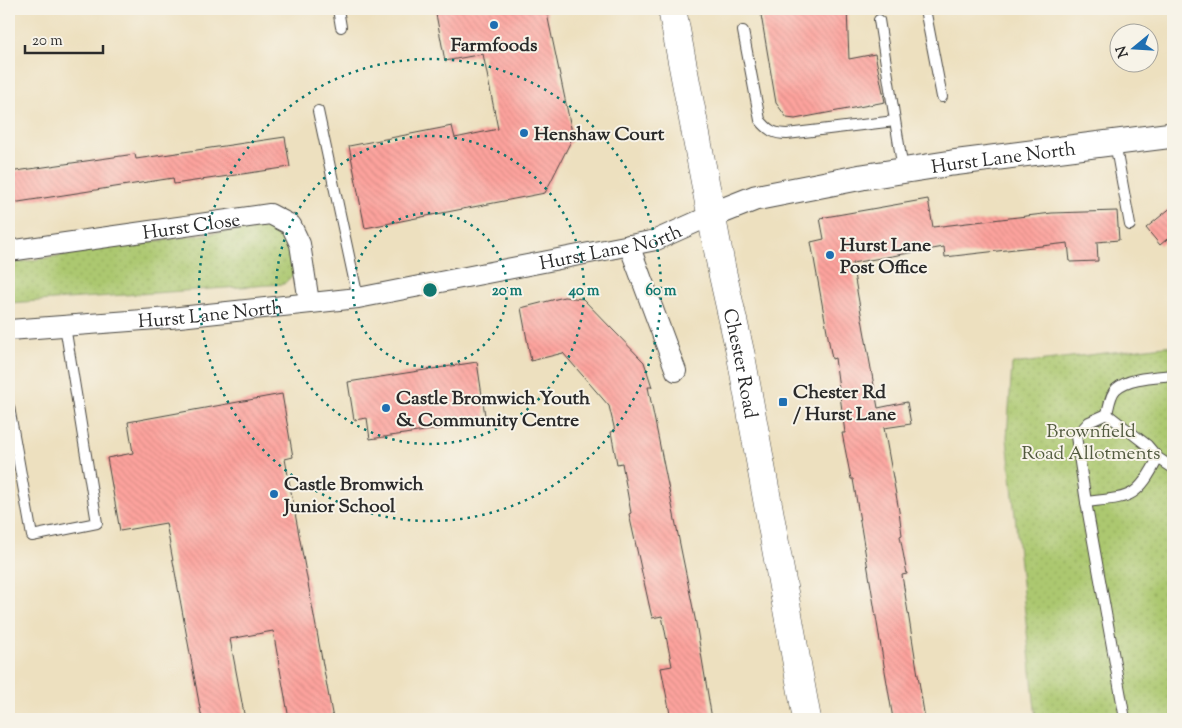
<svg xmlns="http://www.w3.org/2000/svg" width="1182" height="728" viewBox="0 0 1182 728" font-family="'Sorts Mill Goudy',serif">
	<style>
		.grass { fill: url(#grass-dots); stroke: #6c7a4d }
		.building { fill: url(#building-back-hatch) }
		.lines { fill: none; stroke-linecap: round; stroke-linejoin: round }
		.service-casing { stroke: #484641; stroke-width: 12 }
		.minor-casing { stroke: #484641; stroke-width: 22 }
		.tertiary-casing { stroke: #484641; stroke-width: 27 }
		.secondary-casing { stroke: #484641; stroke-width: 29 }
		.service { stroke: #fff; stroke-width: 10 }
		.minor { stroke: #fff; stroke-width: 20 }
		.tertiary { stroke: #fff; stroke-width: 25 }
		.secondary { stroke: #fff; stroke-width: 28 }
		.ring { fill: none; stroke: #0f766e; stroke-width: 2.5; stroke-dasharray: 2.5 5 }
		.poi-dot { fill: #1f6fb2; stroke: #f7f3e8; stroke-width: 2 }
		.labels { text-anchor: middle; stroke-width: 4; stroke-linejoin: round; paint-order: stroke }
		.poi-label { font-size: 19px; font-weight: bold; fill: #2b2b2b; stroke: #f7f3e8; text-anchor: start }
		.street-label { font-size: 19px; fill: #2b2b2b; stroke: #f7f3e8 }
		.park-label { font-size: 19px; fill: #525a3f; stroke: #f7f3e8 }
		.centre { fill: #0f766e; stroke: #f7f3e8; stroke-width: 2.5 }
		.ring-label { font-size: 15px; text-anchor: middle; font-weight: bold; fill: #0f766e; stroke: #f7f3e8; stroke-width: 4; stroke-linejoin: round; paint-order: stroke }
	</style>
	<defs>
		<pattern id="grass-dots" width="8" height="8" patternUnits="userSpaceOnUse" patternTransform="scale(1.25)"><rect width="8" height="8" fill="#acc86f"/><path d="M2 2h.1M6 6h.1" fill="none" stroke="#94ac60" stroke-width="1.8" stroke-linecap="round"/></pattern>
		<pattern id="building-back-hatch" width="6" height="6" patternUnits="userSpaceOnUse" patternTransform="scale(1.25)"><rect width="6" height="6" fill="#fda39d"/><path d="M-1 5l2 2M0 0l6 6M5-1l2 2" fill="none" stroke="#d98c87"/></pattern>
	</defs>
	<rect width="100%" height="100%" fill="#f7f3e8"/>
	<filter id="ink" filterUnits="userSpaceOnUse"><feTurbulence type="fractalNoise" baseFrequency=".02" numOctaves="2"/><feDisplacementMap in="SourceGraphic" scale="10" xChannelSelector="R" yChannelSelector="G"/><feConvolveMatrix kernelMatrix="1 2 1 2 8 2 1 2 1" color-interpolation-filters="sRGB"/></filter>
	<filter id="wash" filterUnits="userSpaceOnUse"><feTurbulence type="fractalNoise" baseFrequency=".0096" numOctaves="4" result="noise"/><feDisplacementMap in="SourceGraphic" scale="20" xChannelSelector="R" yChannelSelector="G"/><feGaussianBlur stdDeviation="1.12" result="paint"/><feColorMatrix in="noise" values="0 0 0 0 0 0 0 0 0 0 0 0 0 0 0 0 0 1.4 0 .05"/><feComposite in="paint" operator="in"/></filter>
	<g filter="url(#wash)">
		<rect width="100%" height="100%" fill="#ede0bf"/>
		<g class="grass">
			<path d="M263,227C294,233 290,243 297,271L284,284L9,303V264L124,245Z"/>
			<path d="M1173,345V719H1036L1007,438L1012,364Z"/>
		</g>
		<g id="blocks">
			<g class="building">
				<path d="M435,9H546L573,137L545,193L365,228L349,146L452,126L455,138L498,129L483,54L445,61Z"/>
				<path d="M760,9H847L849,59L875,54L885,102L795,119L787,118L776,103Z"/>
				<path d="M285,137L290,167L174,184L173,178L12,203L9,172L135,154L136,159Z"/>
				<path d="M928,199L933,227L1052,213L1117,211L1119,240L1097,242L1098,261L1070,262L1068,243L945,257L944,247L852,263L878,408L907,402L911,424L884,428L899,511L902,535L900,536L907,574L902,575L925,719H893L853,479H851L842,433H845L835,358L832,359L811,242L824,239L820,218Z"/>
				<path d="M1173,206V234L1160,245L1146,228Z"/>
				<path d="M564,297L583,299L644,362L652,387H648L696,623L712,719H671L661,668L672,666L662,616L652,618L629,514L631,513L622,463L617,464L611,432L615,431L609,406L563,353L531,361L521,308Z"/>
				<path d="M477,362L486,422L370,439L367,418L354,420L348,382Z"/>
				<path d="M282,394L293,457L285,459L333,719H289L273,631L230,639L245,719H202L166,523L120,531L107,458L133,453L128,422Z"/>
			</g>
		</g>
	</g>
	<g filter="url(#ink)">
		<use href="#blocks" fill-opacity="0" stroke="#484641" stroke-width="1"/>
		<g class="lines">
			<g class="service-casing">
				<g id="service">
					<path d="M338,9L341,27"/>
					<path d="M925,9L942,97"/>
					<path d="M879,20L903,170"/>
					<path d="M743,31L760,120C768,130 774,134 787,134L895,121"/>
					<path d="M318,111L358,298"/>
					<path d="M1115,143L1130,225"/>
					<path d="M9,407L32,536L97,523L65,326"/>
					<path d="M1107,414C1109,406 1110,395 1116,389C1129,377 1157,377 1173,375"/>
					<path d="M1158,458C1137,500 1129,497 1086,502L1076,436L1089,422L1107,414L1147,445L1158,458L1173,468"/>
					<path d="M1086,502L1125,719"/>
				</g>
			</g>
			<g class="minor-casing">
				<g id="minor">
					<path d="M629,245L676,371"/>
					<path id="s1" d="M9,251L270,214L291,225L300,244L309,302"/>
					<path id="s2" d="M9,330L170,318L358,298L656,240L712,215"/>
				</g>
			</g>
			<g class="tertiary-casing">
				<g id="tertiary">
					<path id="s3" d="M712,215L755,198L862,177L952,163L1173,135"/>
				</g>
			</g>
			<g class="secondary-casing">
				<g id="secondary">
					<path id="s4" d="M672,9L722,271L741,356L807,719"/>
				</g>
			</g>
			<use href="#service" class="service"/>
			<use href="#minor" class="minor"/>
			<use href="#tertiary" class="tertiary"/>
			<use href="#secondary" class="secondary"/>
		</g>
	</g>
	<g class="ring">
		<circle cx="430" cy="290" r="77"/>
		<circle cx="430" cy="290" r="154"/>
		<circle cx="430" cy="290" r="231"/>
	</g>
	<g class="poi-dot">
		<circle cx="494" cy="25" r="5"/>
		<circle cx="524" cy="133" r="5"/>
		<circle cx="830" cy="255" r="5"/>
		<rect x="778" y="397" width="10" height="10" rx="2.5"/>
		<circle cx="386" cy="408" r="5"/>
		<circle cx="274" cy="494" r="5"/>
	</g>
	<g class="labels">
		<g class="poi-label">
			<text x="494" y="51" text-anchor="middle">Farmfoods</text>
			<text x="534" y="140">Henshaw Court</text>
			<text x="840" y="251">Hurst Lane<tspan x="840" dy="22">Post Office</tspan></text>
			<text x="793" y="398">Chester Rd<tspan x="793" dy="22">/ Hurst Lane</tspan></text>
			<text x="396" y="404">Castle Bromwich Youth<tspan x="396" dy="22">&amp; Community Centre</tspan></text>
			<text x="284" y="490">Castle Bromwich<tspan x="284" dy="22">Junior School</tspan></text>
		</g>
		<g class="street-label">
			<text dy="7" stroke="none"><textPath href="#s3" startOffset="298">Hurst Lane North</textPath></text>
			<text dy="7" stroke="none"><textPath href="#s1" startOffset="184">Hurst Close</textPath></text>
			<text dy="7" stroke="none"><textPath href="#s2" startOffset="608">Hurst Lane North</textPath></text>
			<text dy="7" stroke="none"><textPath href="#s2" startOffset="202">Hurst Lane North</textPath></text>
			<text dy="7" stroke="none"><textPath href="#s4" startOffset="361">Chester Road</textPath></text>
		</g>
		<g class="park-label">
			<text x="1091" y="437">Brownfield<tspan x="1091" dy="22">Road Allotments</tspan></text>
		</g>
	</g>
	<circle cx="430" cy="290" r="8" class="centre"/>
	<g class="ring-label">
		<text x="507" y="295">20 m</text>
		<text x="584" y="295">40 m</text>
		<text x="661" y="295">60 m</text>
	</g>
	<rect width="1182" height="728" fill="none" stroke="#f7f3e8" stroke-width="30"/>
	<g transform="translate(1134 48) rotate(252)"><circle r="24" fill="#f7f3e8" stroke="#a5a39c"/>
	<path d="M0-4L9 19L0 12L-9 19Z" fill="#1f6fb2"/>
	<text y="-8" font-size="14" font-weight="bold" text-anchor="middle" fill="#2b2b2b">N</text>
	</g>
	<path d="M25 45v8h78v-8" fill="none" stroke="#2b2b2b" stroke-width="2.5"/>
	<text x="32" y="45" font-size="15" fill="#2b2b2b" stroke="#f7f3e8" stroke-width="4" paint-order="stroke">20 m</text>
</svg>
